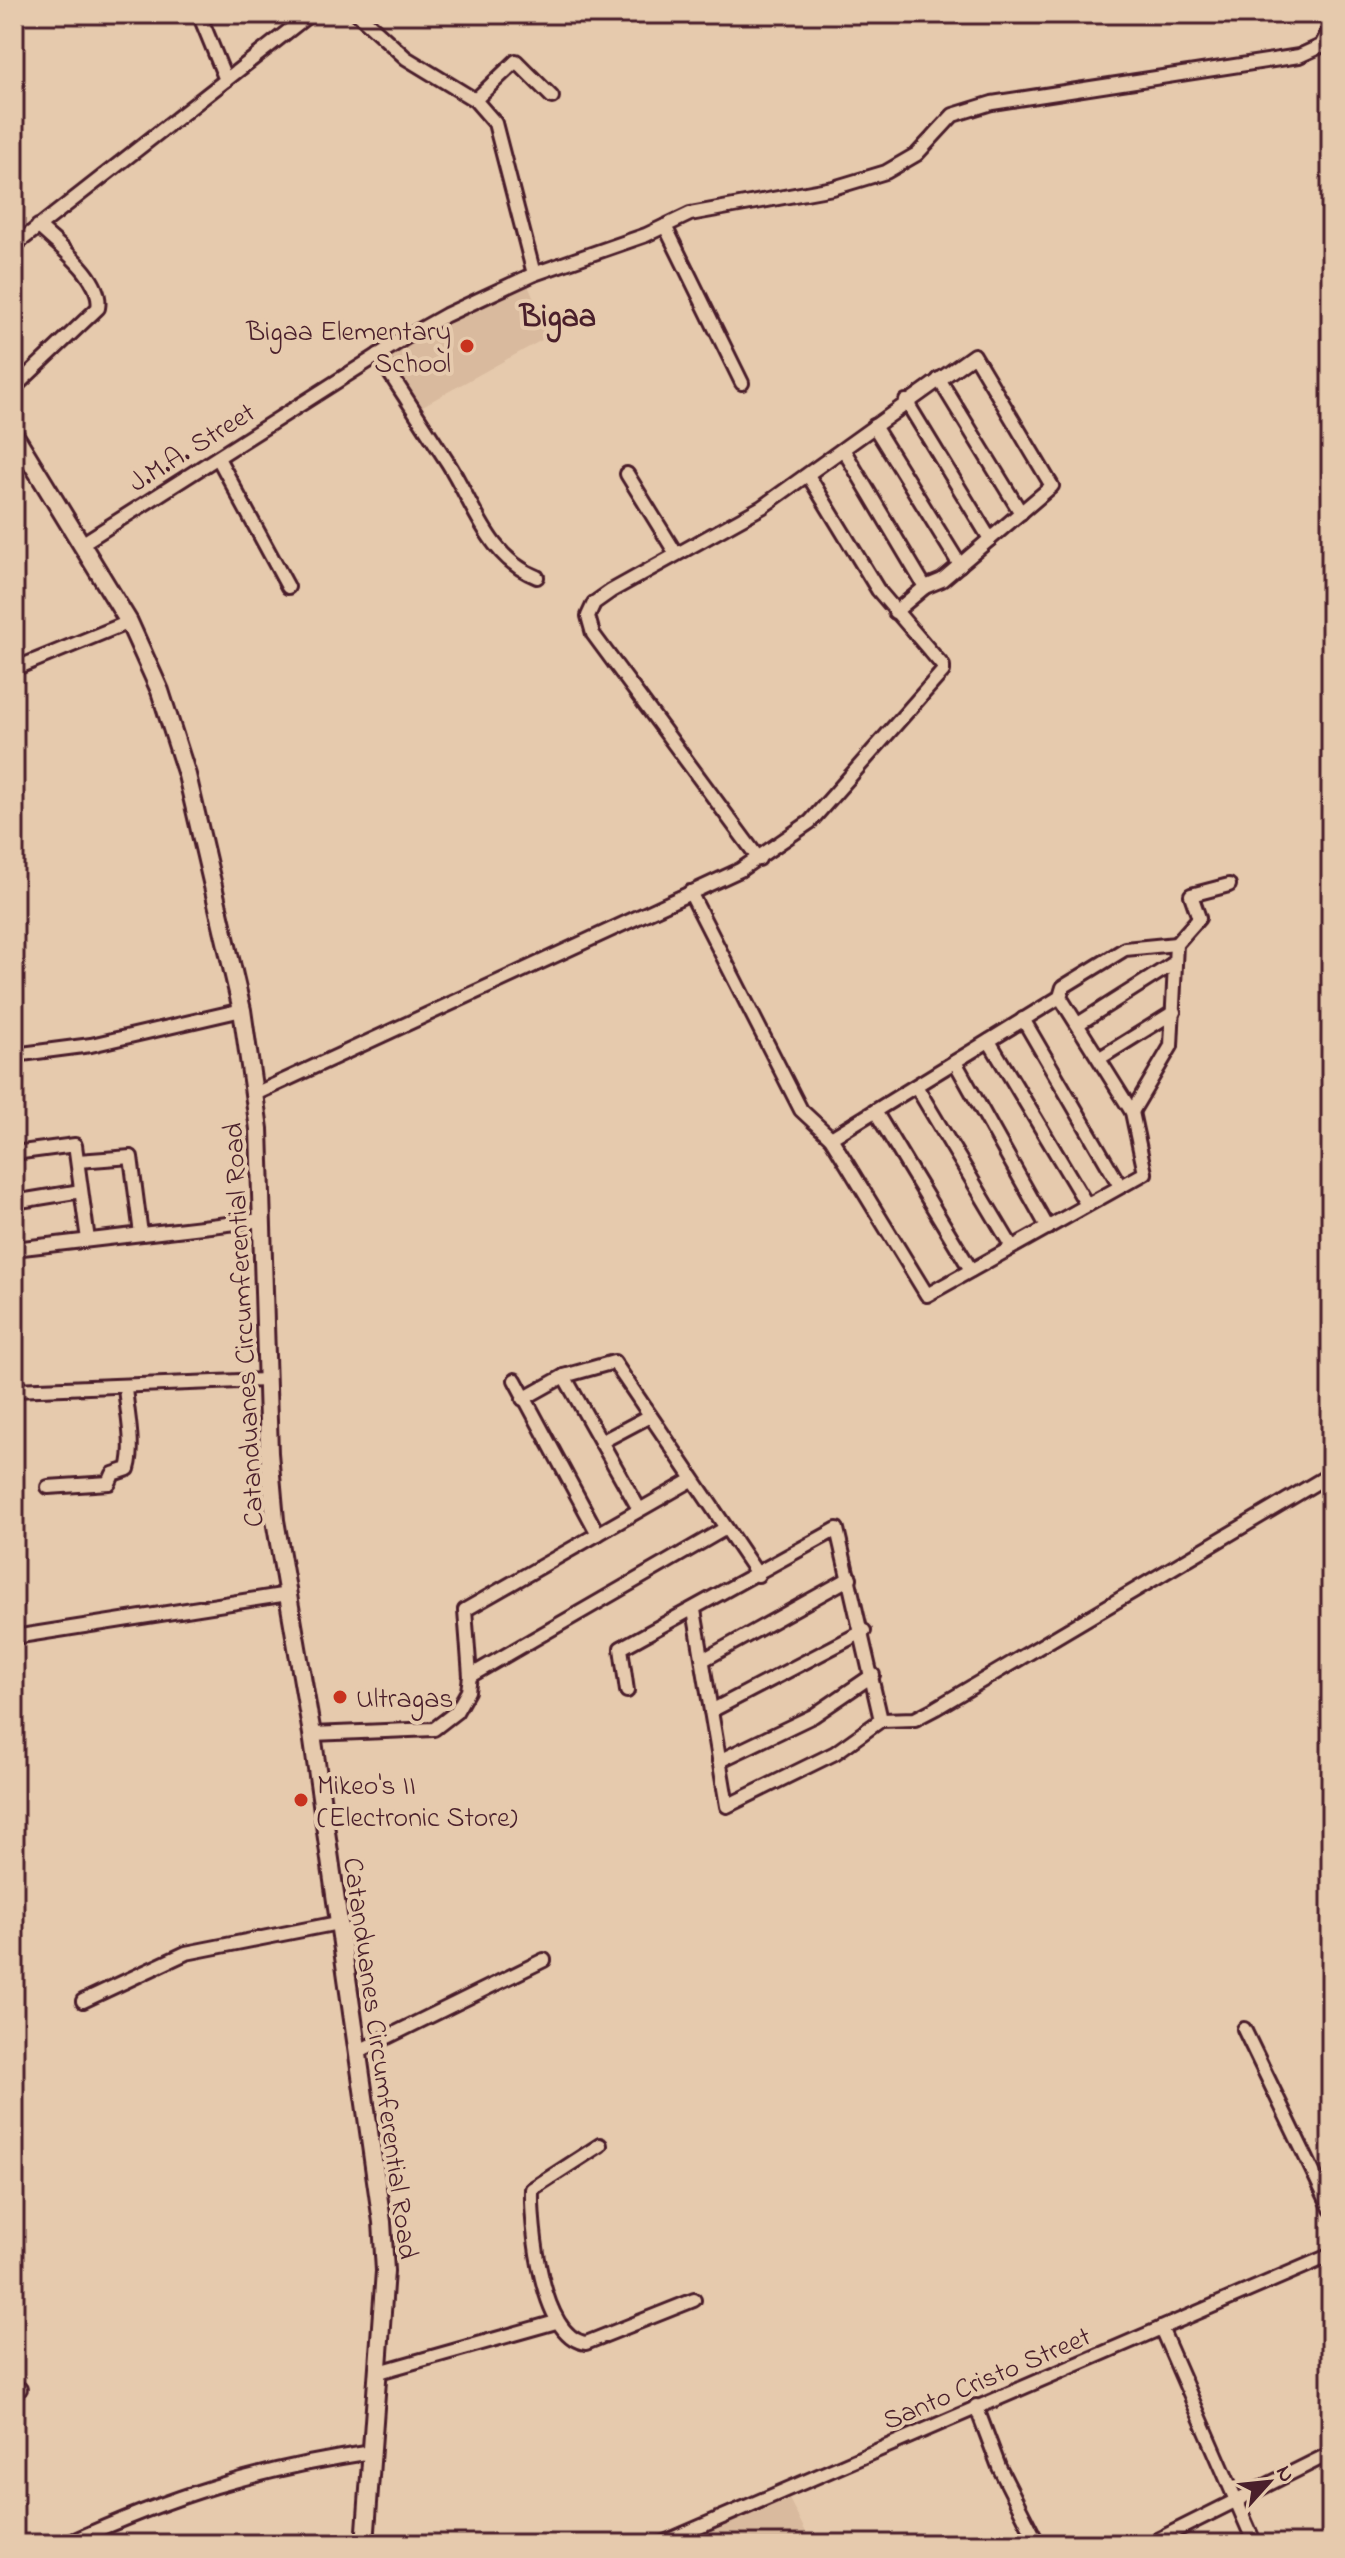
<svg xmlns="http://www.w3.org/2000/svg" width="1345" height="2558" viewBox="0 0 1345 2558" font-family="'Indie Flower',sans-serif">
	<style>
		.built { fill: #d9ba9e }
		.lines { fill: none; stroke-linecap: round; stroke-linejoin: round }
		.minor-casing { stroke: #4a1f2b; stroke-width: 18 }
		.major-casing { stroke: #4a1f2b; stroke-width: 22 }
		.minor { stroke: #e6caad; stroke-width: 12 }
		.major { stroke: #e6caad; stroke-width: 16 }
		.poi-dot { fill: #c8321e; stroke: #e6caad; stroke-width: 3 }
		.labels { text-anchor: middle; stroke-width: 8; stroke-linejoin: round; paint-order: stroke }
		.poi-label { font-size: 28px; fill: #4a1f2b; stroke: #e6caad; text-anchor: start }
		.street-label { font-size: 28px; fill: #4a1f2b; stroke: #e6caad }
		.quarter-label { font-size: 32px; font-weight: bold; fill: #4a1f2b; stroke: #e6caad }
	</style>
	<rect width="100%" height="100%" fill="#e6caad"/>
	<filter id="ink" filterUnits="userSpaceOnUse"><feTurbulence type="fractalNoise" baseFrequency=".0125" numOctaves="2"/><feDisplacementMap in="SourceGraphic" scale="16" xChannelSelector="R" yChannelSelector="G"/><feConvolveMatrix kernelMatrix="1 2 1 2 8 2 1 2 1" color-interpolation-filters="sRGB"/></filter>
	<g filter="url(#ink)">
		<g class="built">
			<path d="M528,285L549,336L419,408L386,356L455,316Z"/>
			<path d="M786,2493L812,2544H671Z"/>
		</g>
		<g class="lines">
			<g class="minor-casing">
				<g id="minor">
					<path d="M199,14L226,80"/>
					<path d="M358,14L406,58L475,100L495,123L534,274"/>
					<path d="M475,100L516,61L552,97"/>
					<path d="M665,226L742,383"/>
					<path d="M14,246L310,14"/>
					<path d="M378,355C401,391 425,427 448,463C474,504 488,558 537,577"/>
					<path d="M939,379L1021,513"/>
					<path d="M14,388L98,308C104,278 57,245 38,226"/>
					<path d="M906,401L990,539"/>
					<path d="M874,426L960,565"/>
					<path d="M218,458L288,587"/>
					<path d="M627,474L675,552"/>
					<path d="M83,543L405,338L446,315L534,274L646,235L690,214L833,188L886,172L917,154L953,115L992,103L1299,56L1321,46L1331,27"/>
					<path d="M895,612L925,587"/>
					<path d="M14,669L129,622"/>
					<path d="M759,859L593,634L588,616L594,603L611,591L762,507L974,355L1052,486L942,580L925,587L843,449"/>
					<path d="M690,892L801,1110L831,1138L927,1295L1145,1173L1132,1112L1060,997"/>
					<path d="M1023,1019L1120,1186"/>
					<path d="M1078,1024L1174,963"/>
					<path d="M989,1041L1087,1205"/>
					<path d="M14,1055L91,1045L242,1010"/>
					<path d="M1100,1058L1174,1012"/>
					<path d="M955,1062L1048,1228"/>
					<path d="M916,1086L1012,1247"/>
					<path d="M255,1094L740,870L810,822L943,671V666L878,590L808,475"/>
					<path d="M875,1111L971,1270"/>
					<path d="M1132,1112L1171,1046L1176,944L1199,918L1191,895L1229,885"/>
					<path d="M831,1138L1060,997L1063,987L1125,949L1176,944"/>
					<path d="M14,1153L75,1145L88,1240"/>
					<path d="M78,1161L131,1157L141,1234"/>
					<path d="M14,1202L81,1191"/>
					<path d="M14,1249L262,1220"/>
					<path d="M564,1376L639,1509"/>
					<path d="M515,1380L598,1534"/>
					<path d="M14,1390L266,1380"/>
					<path d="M523,1399L564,1376L614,1362L758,1575"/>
					<path d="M601,1442L650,1416"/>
					<path d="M48,1487L109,1483L113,1474L128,1469C135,1446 127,1413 125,1387"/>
					<path d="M14,1637L288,1594"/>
					<path d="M703,1660L850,1578"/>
					<path d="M470,1676L726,1528"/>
					<path d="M627,1691L621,1648L837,1529L881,1720L835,1753L727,1806L694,1610"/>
					<path d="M711,1711L864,1631"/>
					<path d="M881,1720L915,1719L936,1708L1331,1474"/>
					<path d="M312,1734L434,1729L456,1712L468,1691L470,1676L465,1610L692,1480"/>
					<path d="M719,1761L813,1716L873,1675"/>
					<path d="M83,2001L186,1953L338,1923"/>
					<path d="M1244,2029L1331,2209"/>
					<path d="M357,2052L544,1960"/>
					<path d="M600,2145L532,2189C531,2225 541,2338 586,2343L694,2300"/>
					<path d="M1161,2328L1255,2544"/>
					<path d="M379,2372L556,2322"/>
					<path d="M14,2392L20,2389"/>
					<path d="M976,2406L999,2467L1038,2544"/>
					<path d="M66,2544C171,2496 257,2469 372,2452"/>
					<path d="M660,2544L1331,2255"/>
					<path d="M1149,2544L1331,2453"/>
				</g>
			</g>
			<g class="major-casing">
				<path id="major" d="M14,434L129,622L160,691L187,775L242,1010L259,1129L269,1453L275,1520L312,1734L382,2222L385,2271L365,2544"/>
			</g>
			<use href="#minor" class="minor"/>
			<use href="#major" class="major"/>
		</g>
	</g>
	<g class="poi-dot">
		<circle cx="467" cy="346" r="8"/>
		<circle cx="340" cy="1697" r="8"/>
		<circle cx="301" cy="1800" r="8"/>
	</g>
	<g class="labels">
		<g class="poi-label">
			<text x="451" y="340" text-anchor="end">Bigaa Elementary<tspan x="451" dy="32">School</tspan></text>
			<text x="356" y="1707">Ultragas</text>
			<text x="317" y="1794">Mikeo's II<tspan x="317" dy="32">(Electronic Store)</tspan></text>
		</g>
		<g class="street-label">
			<text transform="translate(191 446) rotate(-32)" y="10">J.M.A. Street</text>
			<text transform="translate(242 1325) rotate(-93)" y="10">Catanduanes Circumferential Road</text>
			<text transform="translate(382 2058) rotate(82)" y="10">Catanduanes Circumferential Road</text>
			<text transform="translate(986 2377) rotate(-23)" y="10">Santo Cristo Street</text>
		</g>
		<g class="quarter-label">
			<text x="558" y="326">Bigaa</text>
		</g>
	</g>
	<rect width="1345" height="2558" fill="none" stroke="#e6caad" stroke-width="48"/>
	<rect x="24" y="24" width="1297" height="2510" fill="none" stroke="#4a1f2b" stroke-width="3" filter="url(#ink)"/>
	<g transform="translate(1269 2482) rotate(63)" stroke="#e6caad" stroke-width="6" paint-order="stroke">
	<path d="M0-6L14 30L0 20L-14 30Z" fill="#4a1f2b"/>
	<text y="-12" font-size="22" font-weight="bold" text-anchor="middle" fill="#4a1f2b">N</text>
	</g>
</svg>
